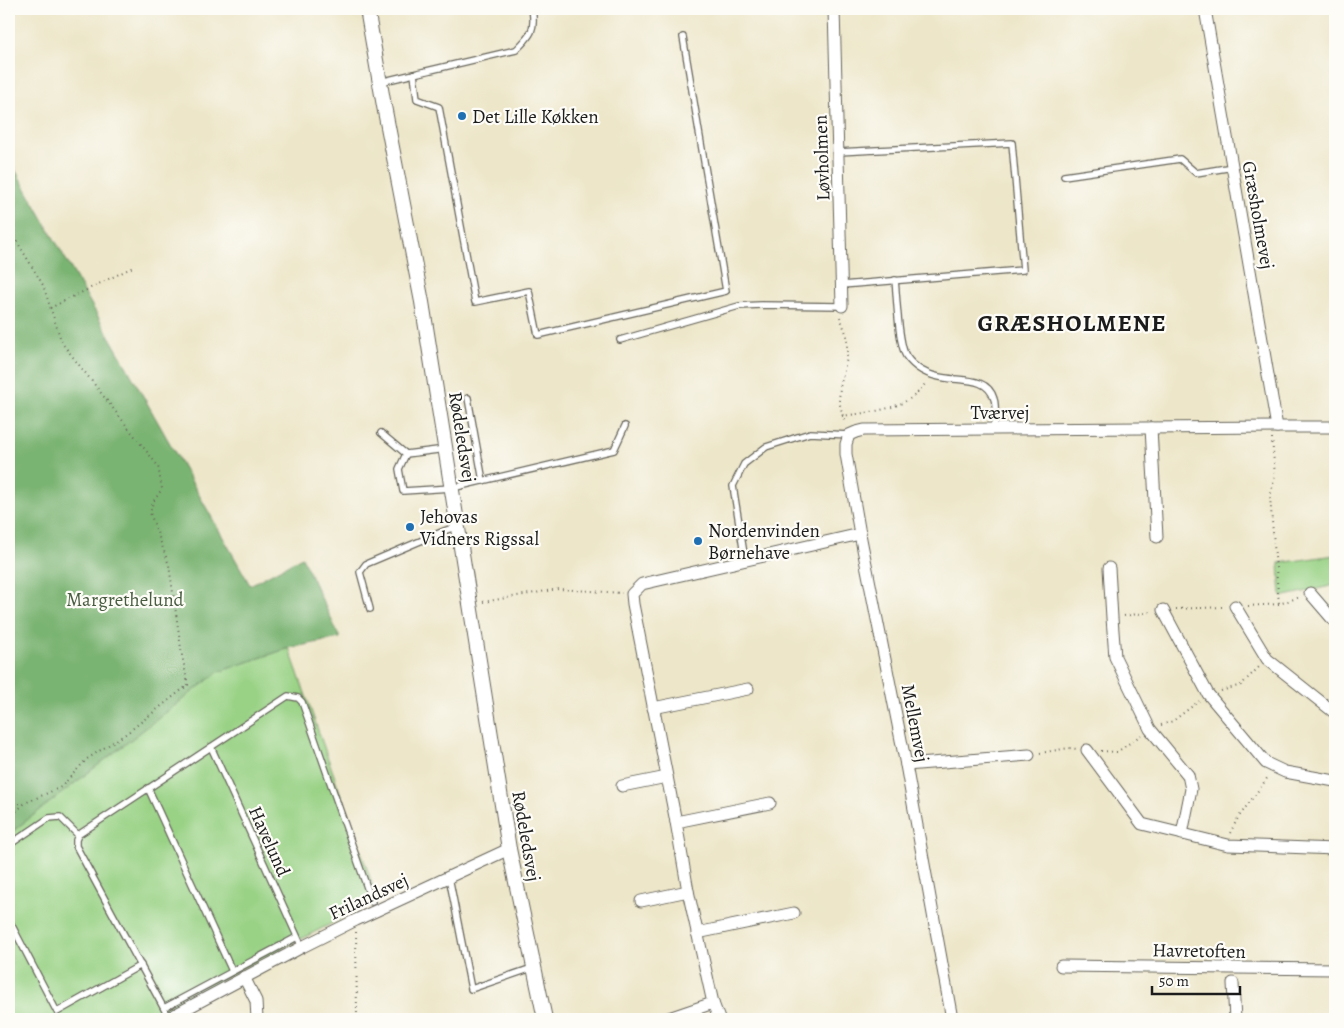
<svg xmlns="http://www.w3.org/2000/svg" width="1344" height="1028" viewBox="0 0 1344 1028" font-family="Alegreya,serif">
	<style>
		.green { fill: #99d285; stroke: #5a7750 }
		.forest { fill: #7ab472; stroke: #4b6847 }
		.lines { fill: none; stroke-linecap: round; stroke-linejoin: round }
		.service-casing { stroke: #656359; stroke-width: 8 }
		.minor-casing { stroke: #656359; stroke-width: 13 }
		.tertiary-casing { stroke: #656359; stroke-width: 16 }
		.path { stroke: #656359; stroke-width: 2; stroke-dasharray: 1 4; stroke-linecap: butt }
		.service { stroke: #fff; stroke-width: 5.5 }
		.minor { stroke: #fff; stroke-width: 11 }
		.tertiary { stroke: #fff; stroke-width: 14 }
		.poi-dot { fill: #1f6fb2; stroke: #fdfcf7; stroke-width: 2 }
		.labels { text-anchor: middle; stroke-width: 4.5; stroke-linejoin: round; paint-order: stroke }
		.poi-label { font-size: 19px; fill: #1c1c1c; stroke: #fdfcf7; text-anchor: start }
		.street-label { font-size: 19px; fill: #1c1c1c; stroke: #fdfcf7 }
		.park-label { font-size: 19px; fill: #485c41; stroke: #fdfcf7 }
		.district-label { font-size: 24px; font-weight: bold; letter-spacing: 1px; fill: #1c1c1c; stroke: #fdfcf7 }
	</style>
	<rect width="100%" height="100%" fill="#fdfcf7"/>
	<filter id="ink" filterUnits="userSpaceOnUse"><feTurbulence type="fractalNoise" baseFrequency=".02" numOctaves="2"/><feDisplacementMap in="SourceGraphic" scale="10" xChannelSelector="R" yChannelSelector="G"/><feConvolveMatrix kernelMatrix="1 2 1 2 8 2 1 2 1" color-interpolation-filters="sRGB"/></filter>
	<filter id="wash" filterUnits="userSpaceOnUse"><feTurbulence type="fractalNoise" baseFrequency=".0096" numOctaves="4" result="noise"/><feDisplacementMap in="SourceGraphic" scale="20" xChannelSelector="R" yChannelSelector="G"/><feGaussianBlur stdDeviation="1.12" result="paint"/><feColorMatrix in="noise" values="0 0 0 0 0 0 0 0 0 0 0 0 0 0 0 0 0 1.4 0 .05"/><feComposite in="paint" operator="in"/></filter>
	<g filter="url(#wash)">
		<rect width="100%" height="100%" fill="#ede6c9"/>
		<g class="green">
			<path d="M1335,555V585L1281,597L1279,563Z"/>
			<path d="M289,648L378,900L232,974L151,1019H9V834L218,672Z"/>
		</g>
		<path class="forest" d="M9,159L250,585L302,557L340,638L289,648L218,672L9,834Z"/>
	</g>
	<g filter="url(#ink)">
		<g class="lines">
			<g class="service-casing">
				<g id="service">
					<path d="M414,74L417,99L439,107L475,302L529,291L538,335L726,291L683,37"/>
					<path d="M380,82L516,50C530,36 536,31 532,9"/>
					<path d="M838,152L1012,143L1023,270L842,285"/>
					<path d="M1064,176L1180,159L1196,173L1233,167"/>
					<path d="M895,280C897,298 898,343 906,356C915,369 930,376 945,378C963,381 988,377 994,399C997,406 994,421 994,429"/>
					<path d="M620,340L739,306L761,305L842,306"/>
					<path d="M468,398L483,481"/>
					<path d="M381,433L406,454L446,449"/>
					<path d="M406,454L399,469L403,491L452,488L614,450L625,426"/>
					<path d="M745,560L733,486L744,464L766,447L810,433L849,435"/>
					<path d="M370,609L360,572L366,564L444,531L458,526"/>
					<path d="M211,747L302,947"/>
					<path d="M148,788L232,971"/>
					<path d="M9,845L49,818L60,817L78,835"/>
					<path d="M449,877L471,989L535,967"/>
					<path d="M9,920L57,1012L141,965"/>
					<path d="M164,1008L297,937"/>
					<path d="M169,1018L76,846V840L78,835L288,696L298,698L302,702L372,902"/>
				</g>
			</g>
			<g class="minor-casing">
				<g id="minor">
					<path d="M834,9L842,306"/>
					<path d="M1205,9L1277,427"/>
					<path d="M1151,428L1157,537"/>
					<path d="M1109,568L1112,618L1115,657L1150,729L1188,775L1191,789L1182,834"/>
					<path d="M1310,593L1335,622"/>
					<path d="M1235,606L1267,659L1335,713"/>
					<path d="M1163,610L1208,694L1266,763L1285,772L1335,781"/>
					<path d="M653,708L748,689"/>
					<path d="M1087,750L1142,824L1228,845L1335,849"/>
					<path d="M906,765L1029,755"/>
					<path d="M622,786L667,777"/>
					<path d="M676,822L770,803"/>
					<path d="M641,901L688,891"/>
					<path d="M697,933L794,913"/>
					<path d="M1061,966L1335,969"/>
					<path d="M244,977L256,1001L257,1019"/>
					<path d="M1233,983L1235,1019"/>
					<path d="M167,1019L302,947L356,920L509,849"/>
					<path d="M666,1019L713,1003"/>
					<path d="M719,1019L713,1003L688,891L676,822L633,604L632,594L642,584L860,534"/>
					<path d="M952,1019L906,765L860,534L846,454V444L849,435L856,432L864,430L1277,427H1335"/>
				</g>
			</g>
			<g class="tertiary-casing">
				<path id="tertiary" d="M367,9L384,106L422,302L509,849L545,1019"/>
			</g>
			<g class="path">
				<path d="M9,228L43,285L62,343L158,466L162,489L153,502L150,513L169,565L182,655L188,685L127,733L87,759L61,787L25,803L9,818"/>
				<path d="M50,308L135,266"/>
				<path d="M840,317L847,336V358L840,387L839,401L845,424"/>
				<path d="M842,416C870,412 910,410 926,382"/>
				<path d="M1272,438L1275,476L1270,497L1279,604"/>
				<path d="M483,602L558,589L622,593"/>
				<path d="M1248,606L1279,604L1300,597"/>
				<path d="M1176,609L1223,607"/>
				<path d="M1124,616L1151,612"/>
				<path d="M1221,691L1241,685L1260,666"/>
				<path d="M1161,725L1173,721L1199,701"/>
				<path d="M1101,751L1117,752L1141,735"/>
				<path d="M1040,753L1069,748L1077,749"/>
				<path d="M9,804L24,803"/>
				<path d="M1230,833L1238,818L1268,777"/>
				<path d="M356,932L357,1019"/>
			</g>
			<use href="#service" class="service"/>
			<use href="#minor" class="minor"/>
			<use href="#tertiary" class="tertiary"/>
		</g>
	</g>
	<g class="poi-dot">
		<circle cx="462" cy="116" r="5"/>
		<circle cx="410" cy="527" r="5"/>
		<circle cx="698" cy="541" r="5"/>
	</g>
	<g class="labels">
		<g class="poi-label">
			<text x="472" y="123">Det Lille Køkken</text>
			<text x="420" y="523">Jehovas<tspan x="420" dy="22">Vidners Rigssal</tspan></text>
			<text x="708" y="537">Nordenvinden<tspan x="708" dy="22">Børnehave</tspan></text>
		</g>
		<g class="street-label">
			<text transform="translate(821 158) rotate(-92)" y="7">Løvholmen</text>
			<text transform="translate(1259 215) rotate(80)" y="7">Græsholmevej</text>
			<text x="1000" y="419">Tværvej</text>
			<text transform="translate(463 437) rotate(81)" y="7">Rødeledsvej</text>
			<text transform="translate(916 723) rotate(79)" y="7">Mellemvej</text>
			<text transform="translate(527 836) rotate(80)" y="7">Rødeledsvej</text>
			<text transform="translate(270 841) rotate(66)" y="7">Havelund</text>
			<text transform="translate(368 896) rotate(-25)" y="7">Frilandsvej</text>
			<text transform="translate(1199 950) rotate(1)" y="7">Havretoften</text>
		</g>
		<g class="park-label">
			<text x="125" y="606">Margrethelund</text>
		</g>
		<g class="district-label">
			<text x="1072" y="331">GRÆSHOLMENE</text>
		</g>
	</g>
	<rect width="1344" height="1028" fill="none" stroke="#fdfcf7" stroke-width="30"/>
	<path d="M1152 986v8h88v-8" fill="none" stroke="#1c1c1c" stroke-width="2.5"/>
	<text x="1159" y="986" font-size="15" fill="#1c1c1c" stroke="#fdfcf7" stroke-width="4" paint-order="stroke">50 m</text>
</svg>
